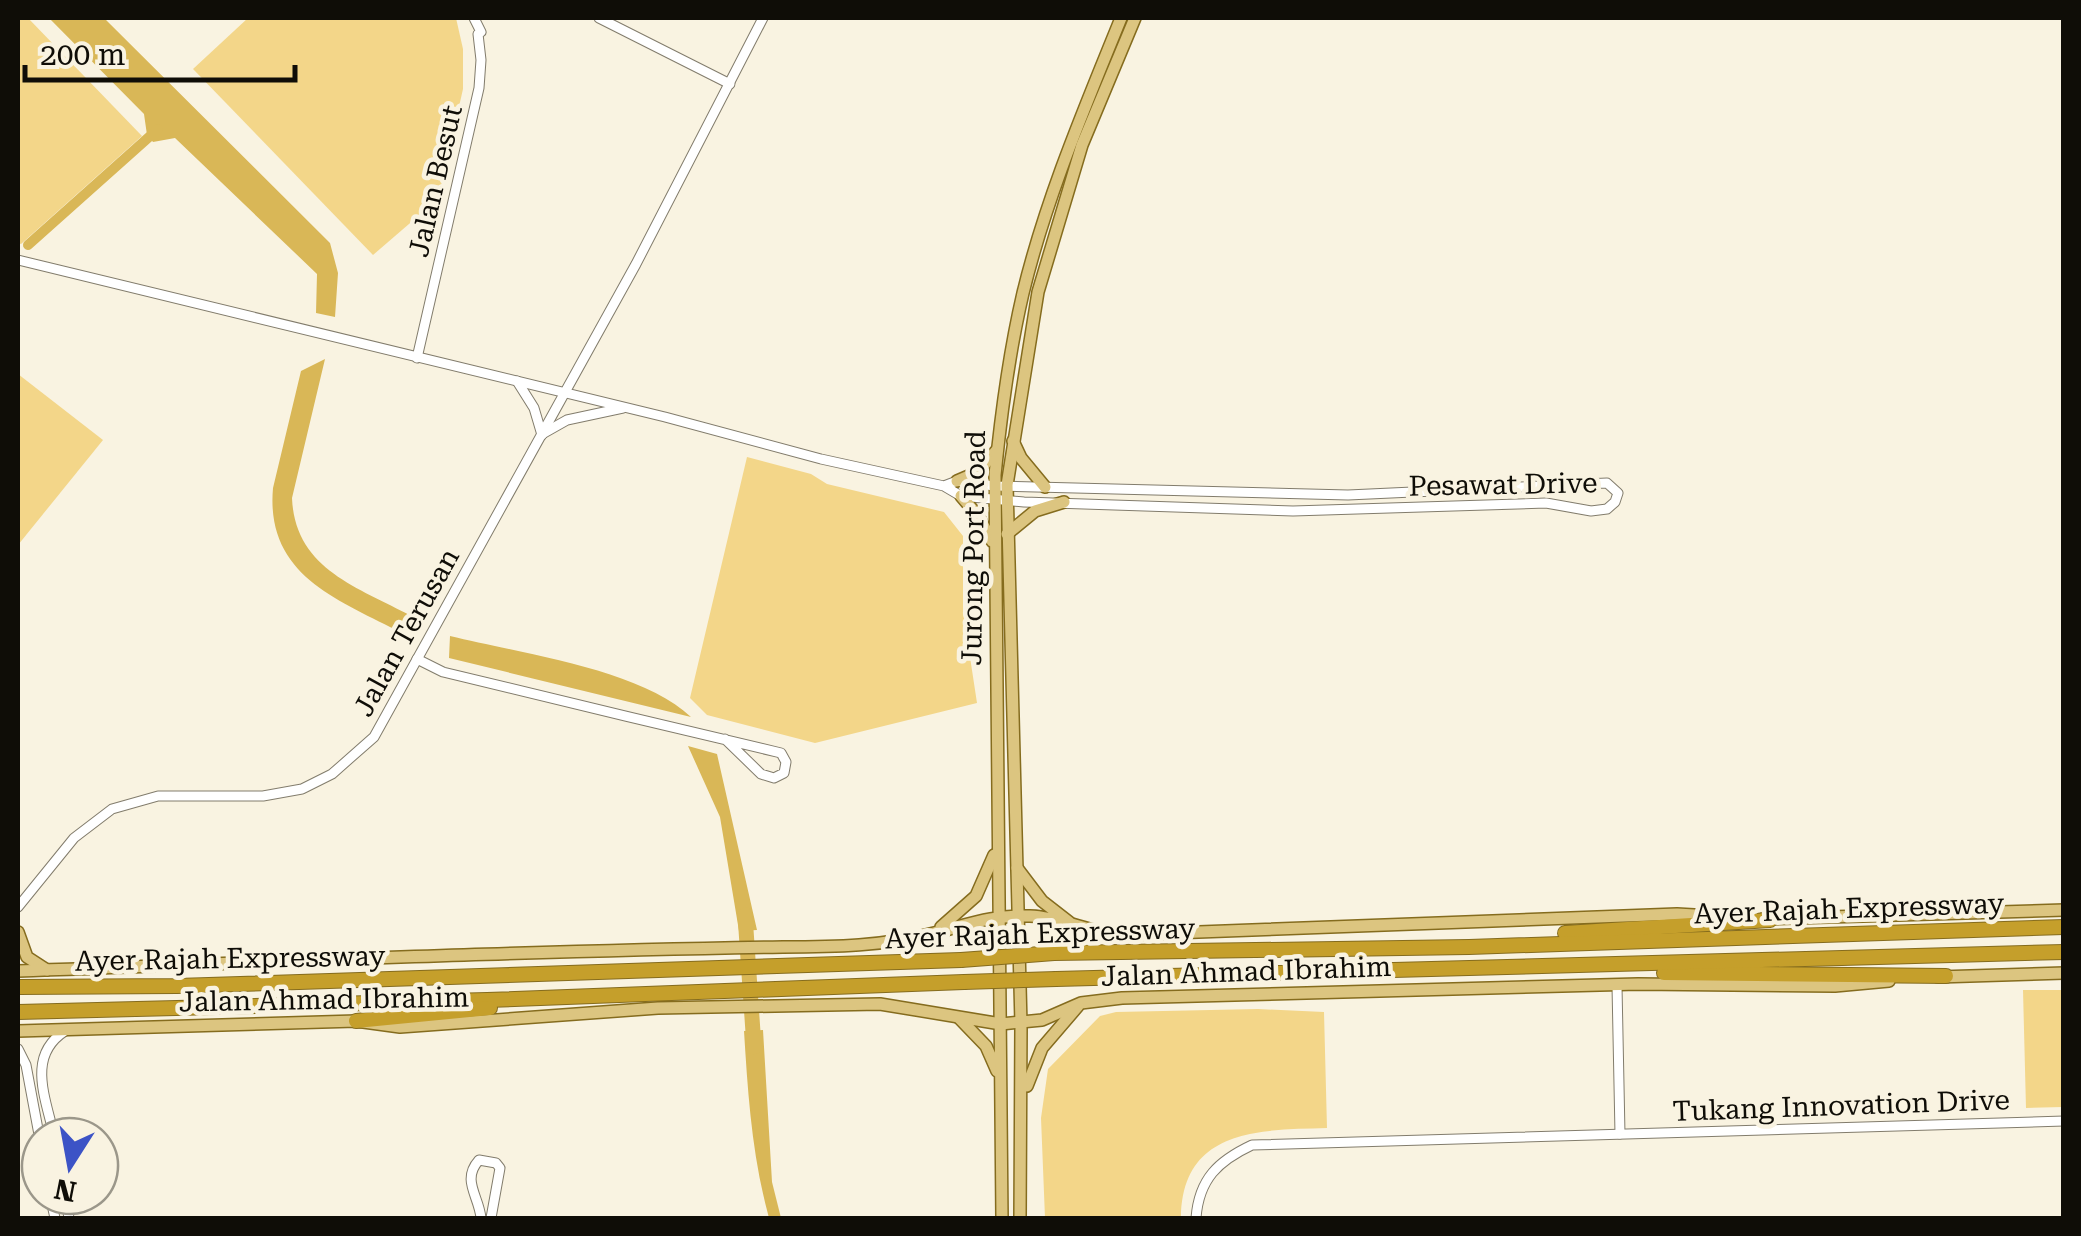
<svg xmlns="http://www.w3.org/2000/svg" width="2081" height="1236" viewBox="0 0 2081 1236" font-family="'Roboto Serif',serif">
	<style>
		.green { fill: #f3d689 }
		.water { fill: #d9b757 }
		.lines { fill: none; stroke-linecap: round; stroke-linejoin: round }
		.canal { stroke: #d9b757; stroke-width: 10 }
		.river { stroke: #d9b757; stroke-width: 15 }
		.minor-casing { stroke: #827c6c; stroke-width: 11 }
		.major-casing { stroke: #856c1e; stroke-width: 14 }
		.highway-casing { stroke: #856c1e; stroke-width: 16 }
		.minor { stroke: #fff; stroke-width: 9 }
		.major { stroke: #dcc580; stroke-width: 11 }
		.highway { stroke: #c59f2b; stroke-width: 14 }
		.highway-bridge-casing { stroke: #856c1e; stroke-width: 16; stroke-linecap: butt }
		.highway-bridge { stroke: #c59f2b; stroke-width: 14 }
		.labels { text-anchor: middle; stroke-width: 9; stroke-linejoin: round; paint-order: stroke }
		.street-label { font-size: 28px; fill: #0f0d07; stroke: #f9f3e1 }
	</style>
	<rect width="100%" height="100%" fill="#f9f3e1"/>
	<g class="green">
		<path d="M18,18H28L142,136L21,244L18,243Z"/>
		<path d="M248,18H456L463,49V89L438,199L373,255L193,69Z"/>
		<path d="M18,374L103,440L18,545Z"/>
		<path d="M747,457L811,474L827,484L944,512L963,536V611L977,703L815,743L707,715L690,698Z"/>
		<path d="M2023,990H2063V1107L2026,1108Z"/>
		<path d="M1258,1009L1324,1012L1327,1128C1260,1130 1182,1128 1181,1218H1045L1041,1118L1048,1069L1100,1016L1116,1012Z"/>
	</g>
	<g class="water">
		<path d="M49,18H104L330,243L338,273L335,317L316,313L317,274L175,138L153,142L147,135L144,114Z"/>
		<path d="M325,359L292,498C295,571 361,588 417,619L408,636C342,601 265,578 273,488L301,371Z"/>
		<path d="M450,636C519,653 641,669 691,717L449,658Z"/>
		<path d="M688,746L717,754L757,930L739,931L720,817Z"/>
		<path d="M763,1030L772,1182L781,1218H769C752,1156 748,1095 744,1031Z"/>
	</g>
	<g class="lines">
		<path class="canal" d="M28,245L158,129"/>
		<path class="river" d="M745,915L754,1047"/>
		<g class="minor-casing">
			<g id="minor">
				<path d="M599,18L730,84"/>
				<path d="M18,260L665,417L821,459L944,486L961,496L1024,502L1293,511L1546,503L1591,511L1607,509L1615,502L1618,493L1607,483L1348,495L994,486L957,481L944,486"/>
				<path d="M417,358L479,88L481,60L478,34L481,32L474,18"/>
				<path d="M517,381L534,408L542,435"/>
				<path d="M544,433L567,420L623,408"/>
				<path d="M417,659L443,672C556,700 668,726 781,753L786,762L784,773L774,778L761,774L725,739"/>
				<path d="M18,907L74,838L112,809L158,796H263L302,789L332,774L374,737L636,264L763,18"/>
				<path d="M1617,986L1620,1134"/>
				<path d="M18,1049L26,1065L40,1140"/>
				<path d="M54,1136C46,1098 26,1056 65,1031"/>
				<path d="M50,1196L55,1218"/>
				<path d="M65,1196L69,1218"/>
				<path d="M481,1218C479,1196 461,1180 479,1160L496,1163L500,1168L491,1218"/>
				<path d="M1196,1218C1199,1179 1218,1161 1252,1145L2064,1121"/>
			</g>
		</g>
		<g class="major-casing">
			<g id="major">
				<path d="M1013,441L1021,458L1045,487"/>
				<path d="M957,481L978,472L996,451"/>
				<path d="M961,496L978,516L992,541"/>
				<path d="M1007,534L1035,511L1064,502"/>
				<path d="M1017,868L1042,901L1069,922"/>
				<path d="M1763,919L2064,910"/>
				<path d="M941,927L976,896L994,855"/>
				<path d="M18,932L27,957L47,970"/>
				<path d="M18,971C273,962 528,951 783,947C833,947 886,946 934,933C970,924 992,915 1030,916C1060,917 1089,932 1119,935L1677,914L1729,917"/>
				<path d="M1938,977L2064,973"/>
				<path d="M959,1018L986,1046L997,1071"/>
				<path d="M18,1031L356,1021L400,1027L658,1008L880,1004L1001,1024L1042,1020L1081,1003L1122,998L1638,984L1835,986L1889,981"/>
				<path d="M1027,1086L1042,1048L1078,1006"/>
				<path d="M1002,1218L995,475C1001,414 1009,353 1023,293C1046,198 1085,107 1121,18"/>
				<path d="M1020,1218L1021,1024L1007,485L1038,292L1082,145L1135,18"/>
			</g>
		</g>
		<g class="highway-casing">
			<g id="highway">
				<path d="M1565,933L1770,920"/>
				<path d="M1054,953L1469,947L2064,927"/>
				<path d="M1664,973L1946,976"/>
				<path d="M1056,979L2064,952"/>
				<path d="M18,987L177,986L961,960"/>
				<path d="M18,1012L487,1000L964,982"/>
				<path d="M356,1021L490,1008"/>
			</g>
		</g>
		<use href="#minor" class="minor"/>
		<use href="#major" class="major"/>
		<use href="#highway" class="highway"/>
		<g class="highway-bridge-casing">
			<g id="highway-bridge">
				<path d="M961,960L1054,953"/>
				<path d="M964,982L1056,979"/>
			</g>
		</g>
		<use href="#highway-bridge" class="highway-bridge"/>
	</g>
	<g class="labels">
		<g class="street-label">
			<text transform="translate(435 181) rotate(-77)" y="10">Jalan Besut</text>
			<text transform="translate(1503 484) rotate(-1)" y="10">Pesawat Drive</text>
			<text transform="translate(973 548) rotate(-89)" y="10">Jurong Port Road</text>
			<text transform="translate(406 632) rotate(-61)" y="10">Jalan Terusan</text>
			<text transform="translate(1849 908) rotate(-2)" y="10">Ayer Rajah Expressway</text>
			<text transform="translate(1040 933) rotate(-2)" y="10">Ayer Rajah Expressway</text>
			<text transform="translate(230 958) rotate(-1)" y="10">Ayer Rajah Expressway</text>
			<text transform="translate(1246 971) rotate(-2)" y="10">Jalan Ahmad Ibrahim</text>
			<text transform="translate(324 999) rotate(-1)" y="10">Jalan Ahmad Ibrahim</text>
			<text transform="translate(1841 1105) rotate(-2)" y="10">Tukang Innovation Drive</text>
		</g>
	</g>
	<rect width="2081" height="1236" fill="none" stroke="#0f0d07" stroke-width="40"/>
	<g transform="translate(70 1166) rotate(191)"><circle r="48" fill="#f9f3e1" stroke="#9b978a" stroke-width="2.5"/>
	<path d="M0-8L18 38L0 25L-18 38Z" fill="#3c53c6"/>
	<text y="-15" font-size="28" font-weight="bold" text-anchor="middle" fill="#0f0d07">N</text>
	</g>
	<path d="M25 65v15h270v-15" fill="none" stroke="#0f0d07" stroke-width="5"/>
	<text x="40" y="65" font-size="30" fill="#0f0d07" stroke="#f9f3e1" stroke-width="8" paint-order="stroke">200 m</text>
</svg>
